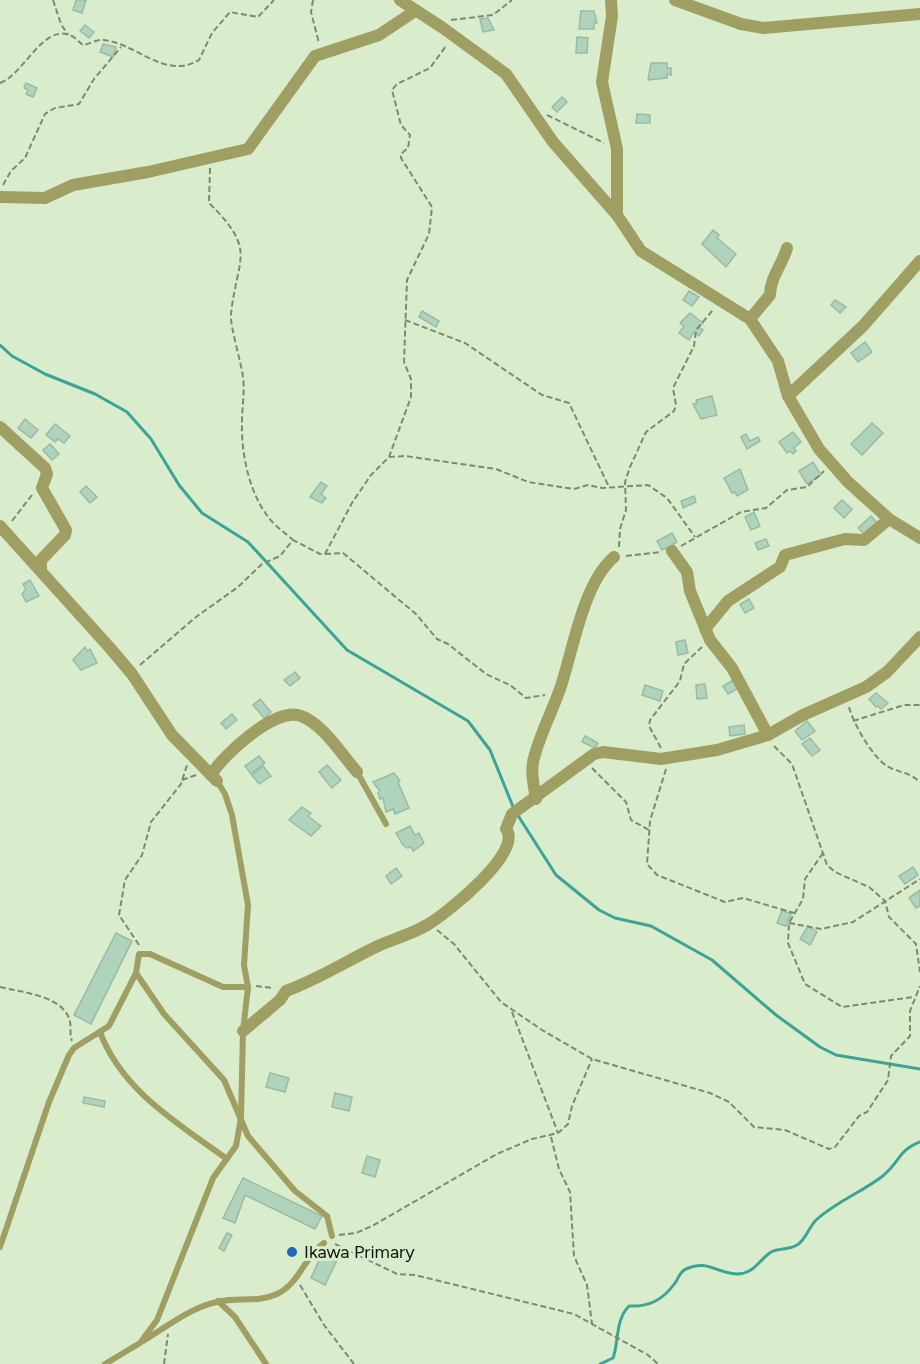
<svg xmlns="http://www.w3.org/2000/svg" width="920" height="1364" viewBox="0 0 920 1364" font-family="Figtree,sans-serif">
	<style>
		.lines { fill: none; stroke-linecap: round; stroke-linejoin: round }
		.stream { stroke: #3da495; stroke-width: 3 }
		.building { fill: #b0d3bd; stroke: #99bba5; stroke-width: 1.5 }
		.path { stroke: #7d8a73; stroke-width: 2; stroke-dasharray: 6 3; stroke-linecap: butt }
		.service { stroke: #a09f63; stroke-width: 6 }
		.minor { stroke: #a09f63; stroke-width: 12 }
		.poi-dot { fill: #2365b6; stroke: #d9edcc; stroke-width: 2 }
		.labels { text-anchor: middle; stroke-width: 6; stroke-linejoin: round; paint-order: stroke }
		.poi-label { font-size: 18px; fill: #0f150a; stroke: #d9edcc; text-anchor: start }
	</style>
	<rect width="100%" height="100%" fill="#d9edcc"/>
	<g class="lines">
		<g class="stream">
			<path d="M0,345L12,356L45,374L95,394L127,412L151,439L179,485L202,513L248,542L347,650L468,721L490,750L514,809"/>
			<path d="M517,814L556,875L599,910L615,918L651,926L712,960L776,1015L820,1047L836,1055L920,1069"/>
			<path d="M600,1364L613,1358C619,1342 615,1320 629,1306C649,1307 663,1300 675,1283C679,1278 679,1272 686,1269C708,1259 715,1273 737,1274C754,1274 759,1260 771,1252C779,1248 789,1250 797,1245C805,1241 809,1227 816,1220C838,1200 863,1192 884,1175C901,1160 898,1151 920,1142"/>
		</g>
	</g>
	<g class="building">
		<path d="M76,0H86L82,13L73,10Z"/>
		<path d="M581,11H594L597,23H594V29H579Z"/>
		<path d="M488,18L494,30L483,32L480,19Z"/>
		<path d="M85,25L94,32L89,38L80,31Z"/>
		<path d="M577,37L588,38L587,53H576Z"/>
		<path d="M103,44L116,47L113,57L100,52Z"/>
		<path d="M651,63H667V68H671V75L667,74V78L648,80Z"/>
		<path d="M26,83L37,88L33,97L26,94L28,90L24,88Z"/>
		<path d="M562,97L567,102L557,112L552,107Z"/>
		<path d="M637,114L650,115V123H636Z"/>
		<path d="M713,230L719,235L717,238L736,254L726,267L702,244Z"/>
		<path d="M689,291L699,297L692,306L683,300Z"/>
		<path d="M835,300L846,307L840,313L831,305Z"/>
		<path d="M422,311L439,321L436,327L419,317Z"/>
		<path d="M690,313L703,323L699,327L703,330L699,336L694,332L689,340L679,333L684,326L680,323Z"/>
		<path d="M865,342L872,352L858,362L851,353Z"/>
		<path d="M712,396L717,415L701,419L693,404L697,403L696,400Z"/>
		<path d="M25,419L38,430L31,438L18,428Z"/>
		<path d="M872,423L883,433L862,455L851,444Z"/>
		<path d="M55,424L70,436L64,443L58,439L55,442L46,435Z"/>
		<path d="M793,432L801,442L794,448L796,451L793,454L790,451L787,453L779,442Z"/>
		<path d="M746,434L750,441L758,437L760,441L747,449L741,437Z"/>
		<path d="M50,444L59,454L52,460L43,450Z"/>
		<path d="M813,462L821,475L807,484L799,471Z"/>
		<path d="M740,469L748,490L737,496L735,492L732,493L724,478Z"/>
		<path d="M321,482L327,486L321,494L326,498L322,503L310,497Z"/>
		<path d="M86,486L97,497L90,503L80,492Z"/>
		<path d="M694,496L696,502L683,508L681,501Z"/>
		<path d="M842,500L852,509L844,518L834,508Z"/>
		<path d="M754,512L760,526L751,530L745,517Z"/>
		<path d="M871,516L878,524L866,536L858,528Z"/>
		<path d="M672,533L677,542L673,544L675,547L667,551L666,548L662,550L657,541Z"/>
		<path d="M766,539L769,546L758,550L755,543Z"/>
		<path d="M30,580L39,596L26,602L22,594L26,589L23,584Z"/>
		<path d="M749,599L754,608L745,613L740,604Z"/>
		<path d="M685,640L688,653L678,655L676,642Z"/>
		<path d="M85,647L87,651L90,649L97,663L81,670L73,660Z"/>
		<path d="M295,672L300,678L290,686L284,680Z"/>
		<path d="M735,679L740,687L728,694L723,686Z"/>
		<path d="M705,684L707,698L697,699L696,685Z"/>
		<path d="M645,685L663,691L660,701L642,695Z"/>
		<path d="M876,693L888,703L881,709L878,706L876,707L869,699Z"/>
		<path d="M260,699L271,712L264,718L253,705Z"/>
		<path d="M232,714L237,720L226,729L221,723Z"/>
		<path d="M807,721L815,731L802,740L795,731Z"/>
		<path d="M744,725L745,734L730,736L729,727Z"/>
		<path d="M585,736L598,743L595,748L582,742Z"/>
		<path d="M810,738L820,750L812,756L802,744Z"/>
		<path d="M259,756L265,763L251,774L245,766Z"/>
		<path d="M327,765L341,780L332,788L319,772Z"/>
		<path d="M263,766L271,776L259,784L252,775Z"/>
		<path d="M394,773L400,781L398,782L409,808L395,814L393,809L386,812L383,798L380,799L378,793L380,791L373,782Z"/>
		<path d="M302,807L311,813L308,816L321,826L311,836L289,820Z"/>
		<path d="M410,826L415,835L419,833L424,843L413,851L411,847L407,848L403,845L396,833Z"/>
		<path d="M913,867L918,875L905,884L899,876Z"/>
		<path d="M396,868L402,876L391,884L386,876Z"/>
		<path d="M920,890V906L916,908L909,898Z"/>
		<path d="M782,910L791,914L786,926L777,923Z"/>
		<path d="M808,926L817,932L810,945L800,939Z"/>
		<path d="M116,933L132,941L91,1024L74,1015Z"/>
		<path d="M270,1073L289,1078L285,1092L266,1087Z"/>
		<path d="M335,1093L352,1097L349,1111L332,1107Z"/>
		<path d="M84,1097L105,1101L104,1107L83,1103Z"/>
		<path d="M367,1156L380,1160L375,1177L362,1173Z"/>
		<path d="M243,1178L322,1216L315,1229L245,1195L235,1223L223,1218Z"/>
		<path d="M227,1233L232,1235L224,1251L219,1248Z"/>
		<path d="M325,1247L340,1254L325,1285L311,1278Z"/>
	</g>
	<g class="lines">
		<g class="path">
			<path d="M53,0L61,24L68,35"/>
			<path d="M313,0L311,12L319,43"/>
			<path d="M451,20L493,15L512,0"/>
			<path d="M0,83C25,74 43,22 72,36C76,38 80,43 83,45C89,44 96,40 101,40C135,41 164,81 199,60L212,33L230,12L258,17L274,0"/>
			<path d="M547,115L604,143"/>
			<path d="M210,168L209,203C258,251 237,257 231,314C230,327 241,361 243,377C245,392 242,407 242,422C241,453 249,493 269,518C275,526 285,533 293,540"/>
			<path d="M3,185L11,171L25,158L45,114L55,108L79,104L94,79L121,47"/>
			<path d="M405,320L465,343L542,395L569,403L609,487"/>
			<path d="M389,457L405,456L496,469L528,482L574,489L588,485L602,488L648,485L667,498L695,537"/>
			<path d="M12,521L32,495"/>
			<path d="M681,546L741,512L766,508L787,490L807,487L824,471"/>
			<path d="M619,547L620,529L626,510L625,482L630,467L646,432L674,411L676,405L673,388L694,346L696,330L713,310"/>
			<path d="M325,554L343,553L416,614L437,639L448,644L486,674L510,685L526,698L545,695"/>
			<path d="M626,556L662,552"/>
			<path d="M140,665L196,617L238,587L262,564L280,556L293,540L320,554H325L352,503L371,475L389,457L411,397V379L404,362L407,280L429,234L432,207L401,158V154L408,148L410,135L401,125L392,90L397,84L430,68L446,46"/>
			<path d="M849,707C853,723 873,758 887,766C898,773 908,771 920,782"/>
			<path d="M853,721L904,705H920"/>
			<path d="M774,746L792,764L827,865L835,872L869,887L885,901L889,917L916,944L920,972"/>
			<path d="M661,748L649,726L650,720L680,681L684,664L702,647"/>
			<path d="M592,768L626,802L631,820L649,830"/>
			<path d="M666,769L650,821L647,864L657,875L725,902L743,898L794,913"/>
			<path d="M182,780L196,775"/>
			<path d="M823,853L805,879L803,899L789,923L788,943L805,984L842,1007L913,997"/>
			<path d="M789,923L821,929L853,922L920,879"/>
			<path d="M437,930L454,944L501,1002L542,1030L592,1059L710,1093L729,1102L754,1127L785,1130L829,1149L835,1147L859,1116L867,1112L888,1080L891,1056L910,1036V1011L920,986"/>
			<path d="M139,945L119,915L125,880L142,855L151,822L181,784L187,765"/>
			<path d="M256,986L274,988"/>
			<path d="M0,987C20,992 60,995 69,1018C72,1025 69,1033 72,1041"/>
			<path d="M512,1012L558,1133"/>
			<path d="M551,1137L559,1169L570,1192L574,1256L587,1285L592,1324"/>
			<path d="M339,1235L356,1233L372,1226L497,1154L532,1139L558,1133L568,1124L572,1106L592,1059"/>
			<path d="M335,1244L397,1274L415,1275L574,1314L648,1355L658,1364"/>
			<path d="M300,1285L324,1325L354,1364"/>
			<path d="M164,1364L168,1334"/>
		</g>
		<g class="service">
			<path d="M357,772L386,824"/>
			<path d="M136,973L164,1014L224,1080L248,1136L295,1191L327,1216L332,1236"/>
			<path d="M100,1032C122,1091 179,1124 227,1159"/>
			<path d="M0,1247L49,1102L69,1055L74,1048L109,1026L136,973L139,954H150L223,987H248"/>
			<path d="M218,1301L235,1317L266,1364"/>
			<path d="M143,1341C165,1328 191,1307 217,1302C236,1297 258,1303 277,1294C299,1284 305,1256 324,1243"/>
			<path d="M105,1364L140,1343L157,1320L213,1178L236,1146L241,1118L243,1031L248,987L244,965L248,905L232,815L225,794L217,781"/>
		</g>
		<g class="minor">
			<path d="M400,0L443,28L506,74L553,142L617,215L641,251L750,319L778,361L788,396L819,449L848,482L889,519L920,538"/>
			<path d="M611,0L612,16L602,82L617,149V215"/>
			<path d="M675,0L741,24L764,28L920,14"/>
			<path d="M0,197L45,198L73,185L148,172L248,149L315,56L379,35L415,11"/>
			<path d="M750,319L770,295C770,278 782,265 787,248"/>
			<path d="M788,396L863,326L920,261"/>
			<path d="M0,427L45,468L47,474L42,488L66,530L65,535L41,560V570"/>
			<path d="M0,526L110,648L132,674L172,735L217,781"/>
			<path d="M672,551L687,572L690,591L710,640L732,668L768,735"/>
			<path d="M705,629L728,601L780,567L785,555L845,539L864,540L889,519"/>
			<path d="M211,775C223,755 276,706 301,716C323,724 342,755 357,772"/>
			<path d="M536,799C534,786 530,771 534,758C540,734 552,712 560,689C573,651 583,583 614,557"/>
			<path d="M243,1031L280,1000L286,991C319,979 348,960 380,945C396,938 412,934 427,925C446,914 524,852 506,829L512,814L594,754L603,752L661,759L717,750L768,735L803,715L866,687L887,672L920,637"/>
		</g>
	</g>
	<circle class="poi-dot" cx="292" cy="1252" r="6"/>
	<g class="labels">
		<g class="poi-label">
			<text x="304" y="1258">Ikawa Primary</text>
		</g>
	</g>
</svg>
